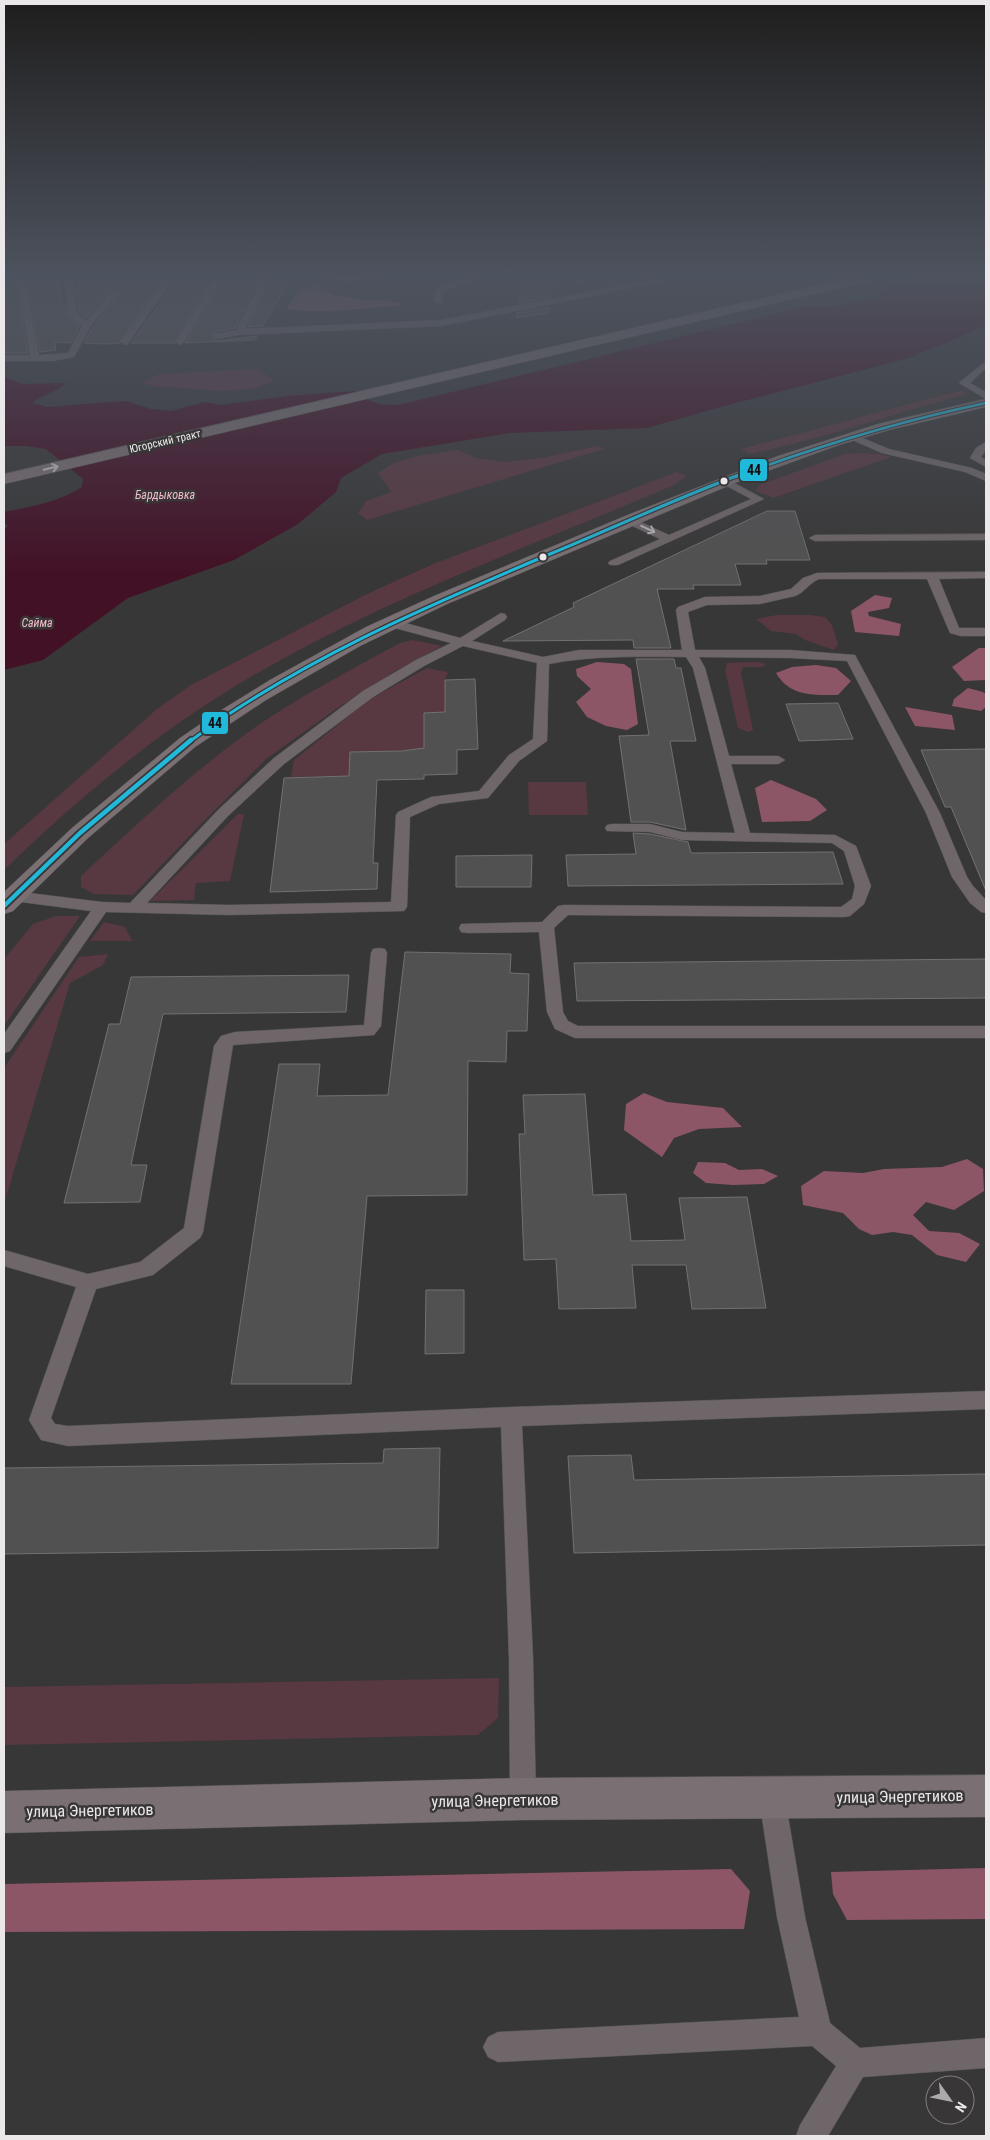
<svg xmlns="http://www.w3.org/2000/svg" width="990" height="2140" viewBox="0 0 990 2140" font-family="'Roboto Condensed',sans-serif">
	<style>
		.green { fill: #583841 }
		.forest { fill: #8d5667 }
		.water { fill: #431126 }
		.building { fill: #525151; stroke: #727171 }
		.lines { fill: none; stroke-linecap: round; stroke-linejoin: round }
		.lane-casing { stroke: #545353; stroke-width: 1 }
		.secondary-casing { stroke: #545353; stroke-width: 1 }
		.primary-casing { stroke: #545353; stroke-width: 1 }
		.lane { fill: #6e6668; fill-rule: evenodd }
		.secondary { fill: #7a7073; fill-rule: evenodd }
		.primary { fill: #796e71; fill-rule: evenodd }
		.bus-1-far2-casing { stroke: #393637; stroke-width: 4.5 }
		.bus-1-far1-casing { stroke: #393637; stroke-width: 5.5 }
		.bus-1-casing { stroke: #393637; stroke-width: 8 }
		.bus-1-far2 { stroke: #20b9da; stroke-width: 2.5 }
		.bus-1-far1 { stroke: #20b9da; stroke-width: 3 }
		.bus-1 { stroke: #20b9da; stroke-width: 4.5 }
		.oneway { stroke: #c2bdbe }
		.oneway2 { stroke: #b8b4b5 }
		.bus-dot { fill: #eae8e8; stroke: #393637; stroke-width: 2 }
		.labels { text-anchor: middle; stroke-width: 5; stroke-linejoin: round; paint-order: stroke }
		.far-street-label { font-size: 11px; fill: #eae8e8; stroke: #393637 }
		.far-water-label { font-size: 12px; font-style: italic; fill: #f4bacb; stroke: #393637 }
		.near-street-label { font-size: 16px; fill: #eae8e8; stroke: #393637 }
		.line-badge { stroke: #393637; stroke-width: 2 }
		.pale-badge-label { font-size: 14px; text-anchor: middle; font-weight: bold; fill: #111 }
	</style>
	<rect width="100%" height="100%" fill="#383737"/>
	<g class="green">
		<path d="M258,369L275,381L251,389L222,391L153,386L143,383L159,374Z"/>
		<path d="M962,390L967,394C894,413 823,439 749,454L741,449Z"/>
		<path d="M598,446L604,449L367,520L358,513L366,501L391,492L378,473L394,463L417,456L458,450L476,458L505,462L541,458Z"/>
		<path d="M861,453L880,454L891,457L773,498L756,491L759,485L845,454Z"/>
		<path d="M677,472L687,476L672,486C519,551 358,608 216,698C140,747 69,807 4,870V844L157,709L191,685L365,595L433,564Z"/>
		<path d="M777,615H810L825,617L832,625L838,644L834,650L805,640L796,634L771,631L756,619Z"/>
		<path d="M412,640L442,646L395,671L336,709L266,759L201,824L133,895L94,894L81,887V876C137,824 192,772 254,728C300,696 349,671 398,644Z"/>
		<path d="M757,662L766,664L762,667H743L741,673L753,730L748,732L738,728L725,670L727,663Z"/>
		<path d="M427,668L448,672L445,680V712L424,713V750L350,752L349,776L291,777L294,760L370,699Z"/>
		<path d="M528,782H586L588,815H529Z"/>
		<path d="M238,814H244L230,881L196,883L194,900L150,901Z"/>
		<path d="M56,916H80L4,1026V959L33,924Z"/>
		<path d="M104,922L125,927L132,941H90Z"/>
		<path d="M108,954L103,965L70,983L4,1204V1068L79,957Z"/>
		<path d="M499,1678L498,1718L478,1735L4,1745V1687Z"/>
	</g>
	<g class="forest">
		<path d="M324,274H420L345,281L326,278Z"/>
		<path d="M319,285L333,295L363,300H386L402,304C390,308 380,307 367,308C340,311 313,313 286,309L299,290Z"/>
		<path d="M875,595L892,598L889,608L868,612L869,616L901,624L899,636L855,632L851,611Z"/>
		<path d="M979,648H986V680L964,681L952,667Z"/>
		<path d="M597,662L624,664L631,669L638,724L627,730L606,726L587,717L576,702L591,689L577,676L576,669Z"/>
		<path d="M816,665L836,668L851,681L838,695C814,695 790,697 776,673L792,667Z"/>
		<path d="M968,688L983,692L986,694V707L981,711L952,706L954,699Z"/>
		<path d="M905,707L952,715L955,730L915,726Z"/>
		<path d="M771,780L816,799L827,810L810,821L762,822L755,788Z"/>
		<path d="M644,1093L667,1102L723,1108L742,1127L699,1129L674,1138L662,1157L624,1130L626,1104Z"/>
		<path d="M967,1159L983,1169L984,1191L954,1210L926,1202L913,1215L929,1231L959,1233L980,1244L966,1262L937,1255L912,1235L893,1232L872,1235L859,1229L843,1213L803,1205L801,1186L824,1171L863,1173L884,1169L942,1167Z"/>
		<path d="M698,1162L725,1163L739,1170L762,1169L778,1176L764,1184L733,1185L706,1183L693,1173Z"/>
		<path d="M986,1868V1919L847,1920L833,1894L831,1872Z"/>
		<path d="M731,1869L750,1891L744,1929L4,1932V1884Z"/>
	</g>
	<path class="water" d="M940,274H986V325L947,343L919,353L913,357L724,406L647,428L510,433L382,454L341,478L336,492L298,524L234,560L128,598L43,660L4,670V529L8,526L4,522V512C31,507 58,502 82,487L83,479L46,449L25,446H4V377L23,384L66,383C56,393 43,394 32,403L48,407L125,401L151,409L171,411L205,402L221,405L287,396L355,391C371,403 377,405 398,405L803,307L839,306L874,298L886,287Z"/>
	<g class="building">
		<path d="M4,274H14L28,353H4Z"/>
		<path d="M26,274H56L63,306L66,303L67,315L80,326L71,343L55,342L56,350L40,352Z"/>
		<path d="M526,274H555L551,297L519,303Z"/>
		<path d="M225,281L257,284L235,328L214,332L212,339L217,341L257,336L255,340L185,343L222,283Z"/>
		<path d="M83,282L158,284L120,343L106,344L84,343L93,327L122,291L112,289L86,318L79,313L76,290Z"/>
		<path d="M175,282L210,283L175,343H131Z"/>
		<path d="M269,282H289L263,326L248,327Z"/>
		<path d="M549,307L548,313L516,318L517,313Z"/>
		<path d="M767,511H795L810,560H766L767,564H735L741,585H693L694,589H657L671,648H634L633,640L503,641L574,607L573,603Z"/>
		<path d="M636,659H674L676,668H681L696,741H670L686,830L650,822H631L619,736L649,735Z"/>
		<path d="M475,679L478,749L457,750V774L424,775V779L377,780L373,863H378L377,889L270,892L284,778L349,776L350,752L402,751L424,748V713L445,712V680Z"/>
		<path d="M838,703L853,739L799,741L786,704Z"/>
		<path d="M986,749V891L951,807H945L921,750Z"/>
		<path d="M633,833L650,834L688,842L691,853L833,852L843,884L568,886L566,855L636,854Z"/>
		<path d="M532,855L531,887H456V856Z"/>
		<path d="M405,952L511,954L510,973L529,974L527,1031H507L506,1062L468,1061L467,1195L367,1196L351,1384H231L279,1064H320L317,1096L388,1095Z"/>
		<path d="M986,959V998L577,1001L574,963Z"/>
		<path d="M349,975L346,1012L163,1014L131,1165H147L140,1202L64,1203L109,1024H120L131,977Z"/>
		<path d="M585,1094L593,1195L626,1194L631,1241L685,1240L679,1198L747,1197L766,1308L692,1309L686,1265H632L636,1308L559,1309L556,1259L524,1260L519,1134H525L523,1095Z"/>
		<path d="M426,1290H464V1353L425,1354Z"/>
		<path d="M440,1448L438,1548L4,1554V1468L383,1463L384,1449Z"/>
		<path d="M631,1455L634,1480L986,1474V1545L574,1553L568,1456Z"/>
	</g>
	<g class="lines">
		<g class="lane-casing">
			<g id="lane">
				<path d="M16,274H24L39,355L68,353L82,326L69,315L65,283L72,274H80L73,283L77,314L86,321L113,290L120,292L91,326L74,357L53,361H4V355H30Z"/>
				<path d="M132,274L152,276L237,274L265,278L268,283L245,329L441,320L681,274H696L583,298L441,326L239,335L217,339L214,338V334L236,330L260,283L247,280L223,278L184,342L180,345L176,342L215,278L172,280L128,344L125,345L121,342L163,281L137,280H134Z"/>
				<path d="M482,274H495L447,289L443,293L441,304L434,302L435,292L441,285Z"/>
				<path d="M579,274H587L584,285L577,283Z"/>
				<path d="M986,361V368L970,383L986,392V399L959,383Z"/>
				<path d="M853,434L889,449L972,468L986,474V481L965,472L882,453L850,439L848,437Z"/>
				<path d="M986,442V450L981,457L986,460V467L970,458L976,448Z"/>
				<path d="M725,478L764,499L618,565H610L608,563L610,561L660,539L624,522L623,520L624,518H632L669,535L751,499L721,483L720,481Z"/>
				<path d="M986,534V540L815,541L809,538L815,535Z"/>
				<path d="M986,572V578L939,579L959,628H986V636H961L950,633L927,579H819C809,583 804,593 795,596L760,604L707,605L688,612L695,650H790L855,655L940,813L967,877L973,886L986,900V913L981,912L970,903L952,877L926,813L847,661L790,658L699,657L705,668L729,756H778L785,760L778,764H731L750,833L835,835L856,846L871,886L864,904L850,916L844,917L568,915L554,928L563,1012L568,1021L578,1026H986V1038H575L555,1029L547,1012L539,932L467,933L461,932L459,928L461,924L542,922L558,906L564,905L841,907L852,899L855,886L844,851L832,843L682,840L650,832L607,831L605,828L607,825L612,824H650L682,832L735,833L693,668L686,657C640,657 595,655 549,664L547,741L519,761L488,798L439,804L410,817L407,907L404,911L229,915L106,912L10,1051L4,1053V1034L91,911L13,901L8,899L5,896L8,893L13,891L102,902L130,903L218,810L274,758L363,691L416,660L451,643L387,626L385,623L387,620L391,619L460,638L501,613L505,614L507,617L505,620L472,641L543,657L579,650H682L676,610L678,607L705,597L760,596L791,589L803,578L817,573ZM463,646L537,663L533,739L509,755L479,791L431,797L398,812L396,815L391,902L229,905L147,903L228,816L284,764L373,697L424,666Z"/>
				<path d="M379,948L385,949L387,953L381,1026L374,1035L233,1045L203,1232L200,1238L153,1275L96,1289L51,1418L55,1424L68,1426L511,1407L986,1391V1409L522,1426L533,1658L536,1799L532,1808L523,1812L514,1808L510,1799L509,1658L501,1427L68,1446L41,1440L29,1420L76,1287L4,1266V1250L88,1274L140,1262L184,1228L214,1046L221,1036L235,1032L364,1025L371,953L373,949Z"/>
				<path d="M772,1785L781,1789L785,1798L805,1917L830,2023L860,2048L986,2038V2068L863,2077L828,2136H796L800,2125L836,2066L812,2046L498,2062L488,2057L483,2047L488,2037L498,2032L799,2017L777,1917L759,1798L763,1789Z"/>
			</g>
		</g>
		<g class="secondary-casing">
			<g id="secondary">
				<path d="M986,399V407L889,430L839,445L740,481L447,604L360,646L266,700L195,747L88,838L13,911L4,914V892L72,828L180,738L215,714L270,680L366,627L434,596L630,514L778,456L878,424Z"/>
				<path d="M986,1775V1817L523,1820L4,1833V1791L523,1778Z"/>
			</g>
		</g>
		<g class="primary-casing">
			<path id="primary" d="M866,274H888L882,278L4,484V474Z"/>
		</g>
		<use href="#lane" class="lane"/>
		<use href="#secondary" class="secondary"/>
		<use href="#primary" class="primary"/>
		<g class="bus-1-far2-casing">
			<path id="bus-1-far2" d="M735,477C818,446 900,421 986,403"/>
		</g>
		<g class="bus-1-far1-casing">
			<path id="bus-1-far1" d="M189,742C300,660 425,607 550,554C613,528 675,499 739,475"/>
		</g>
		<g class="bus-1-casing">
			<path id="bus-1" d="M4,906L80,833L191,740"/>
		</g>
		<use href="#bus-1-far2" class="bus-1-far2"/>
		<use href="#bus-1-far1" class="bus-1-far1"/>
		<use href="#bus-1" class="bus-1"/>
	</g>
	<defs><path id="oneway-shaft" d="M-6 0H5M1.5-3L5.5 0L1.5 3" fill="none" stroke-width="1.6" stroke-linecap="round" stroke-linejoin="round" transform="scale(1.25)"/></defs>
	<use class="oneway" href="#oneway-shaft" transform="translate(51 468) rotate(-13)"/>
	<use class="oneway2" href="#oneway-shaft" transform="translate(648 529) rotate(25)"/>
	<linearGradient id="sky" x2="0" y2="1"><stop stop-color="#1f1e1e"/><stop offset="0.48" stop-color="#4d535e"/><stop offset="1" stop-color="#4d535e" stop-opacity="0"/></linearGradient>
	<rect width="990" height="574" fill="url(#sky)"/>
	<g class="bus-dot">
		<circle cx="724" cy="481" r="4.5"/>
		<circle cx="543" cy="557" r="4.5"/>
	</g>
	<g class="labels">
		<g class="far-street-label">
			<text transform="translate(165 441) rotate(-13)" y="4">Югорский тракт</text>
		</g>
		<g class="far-water-label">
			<text x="165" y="499">Бардыковка</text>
			<text x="37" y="627">Сайма</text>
		</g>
		<g class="near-street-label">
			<text transform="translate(900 1796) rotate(-1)" y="6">улица Энергетиков</text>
			<text transform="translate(495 1800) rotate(-1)" y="6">улица Энергетиков</text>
			<text transform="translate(90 1810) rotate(-1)" y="6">улица Энергетиков</text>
		</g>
	</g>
	<g class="line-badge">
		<rect x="739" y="458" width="29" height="24" rx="5" fill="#20b9da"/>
		<rect x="201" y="711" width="28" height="24" rx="5" fill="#20b9da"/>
	</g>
	<g class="pale-badge-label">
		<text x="754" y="475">44</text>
		<text x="215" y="728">44</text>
	</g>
	<rect width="990" height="2140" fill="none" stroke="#eae8e8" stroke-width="10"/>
	<g transform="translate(950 2100) rotate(123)"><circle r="24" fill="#393637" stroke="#807d7e"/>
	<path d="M0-4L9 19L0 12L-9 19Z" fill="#acaaaa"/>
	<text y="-8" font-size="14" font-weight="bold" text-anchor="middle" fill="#eae8e8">N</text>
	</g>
</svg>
